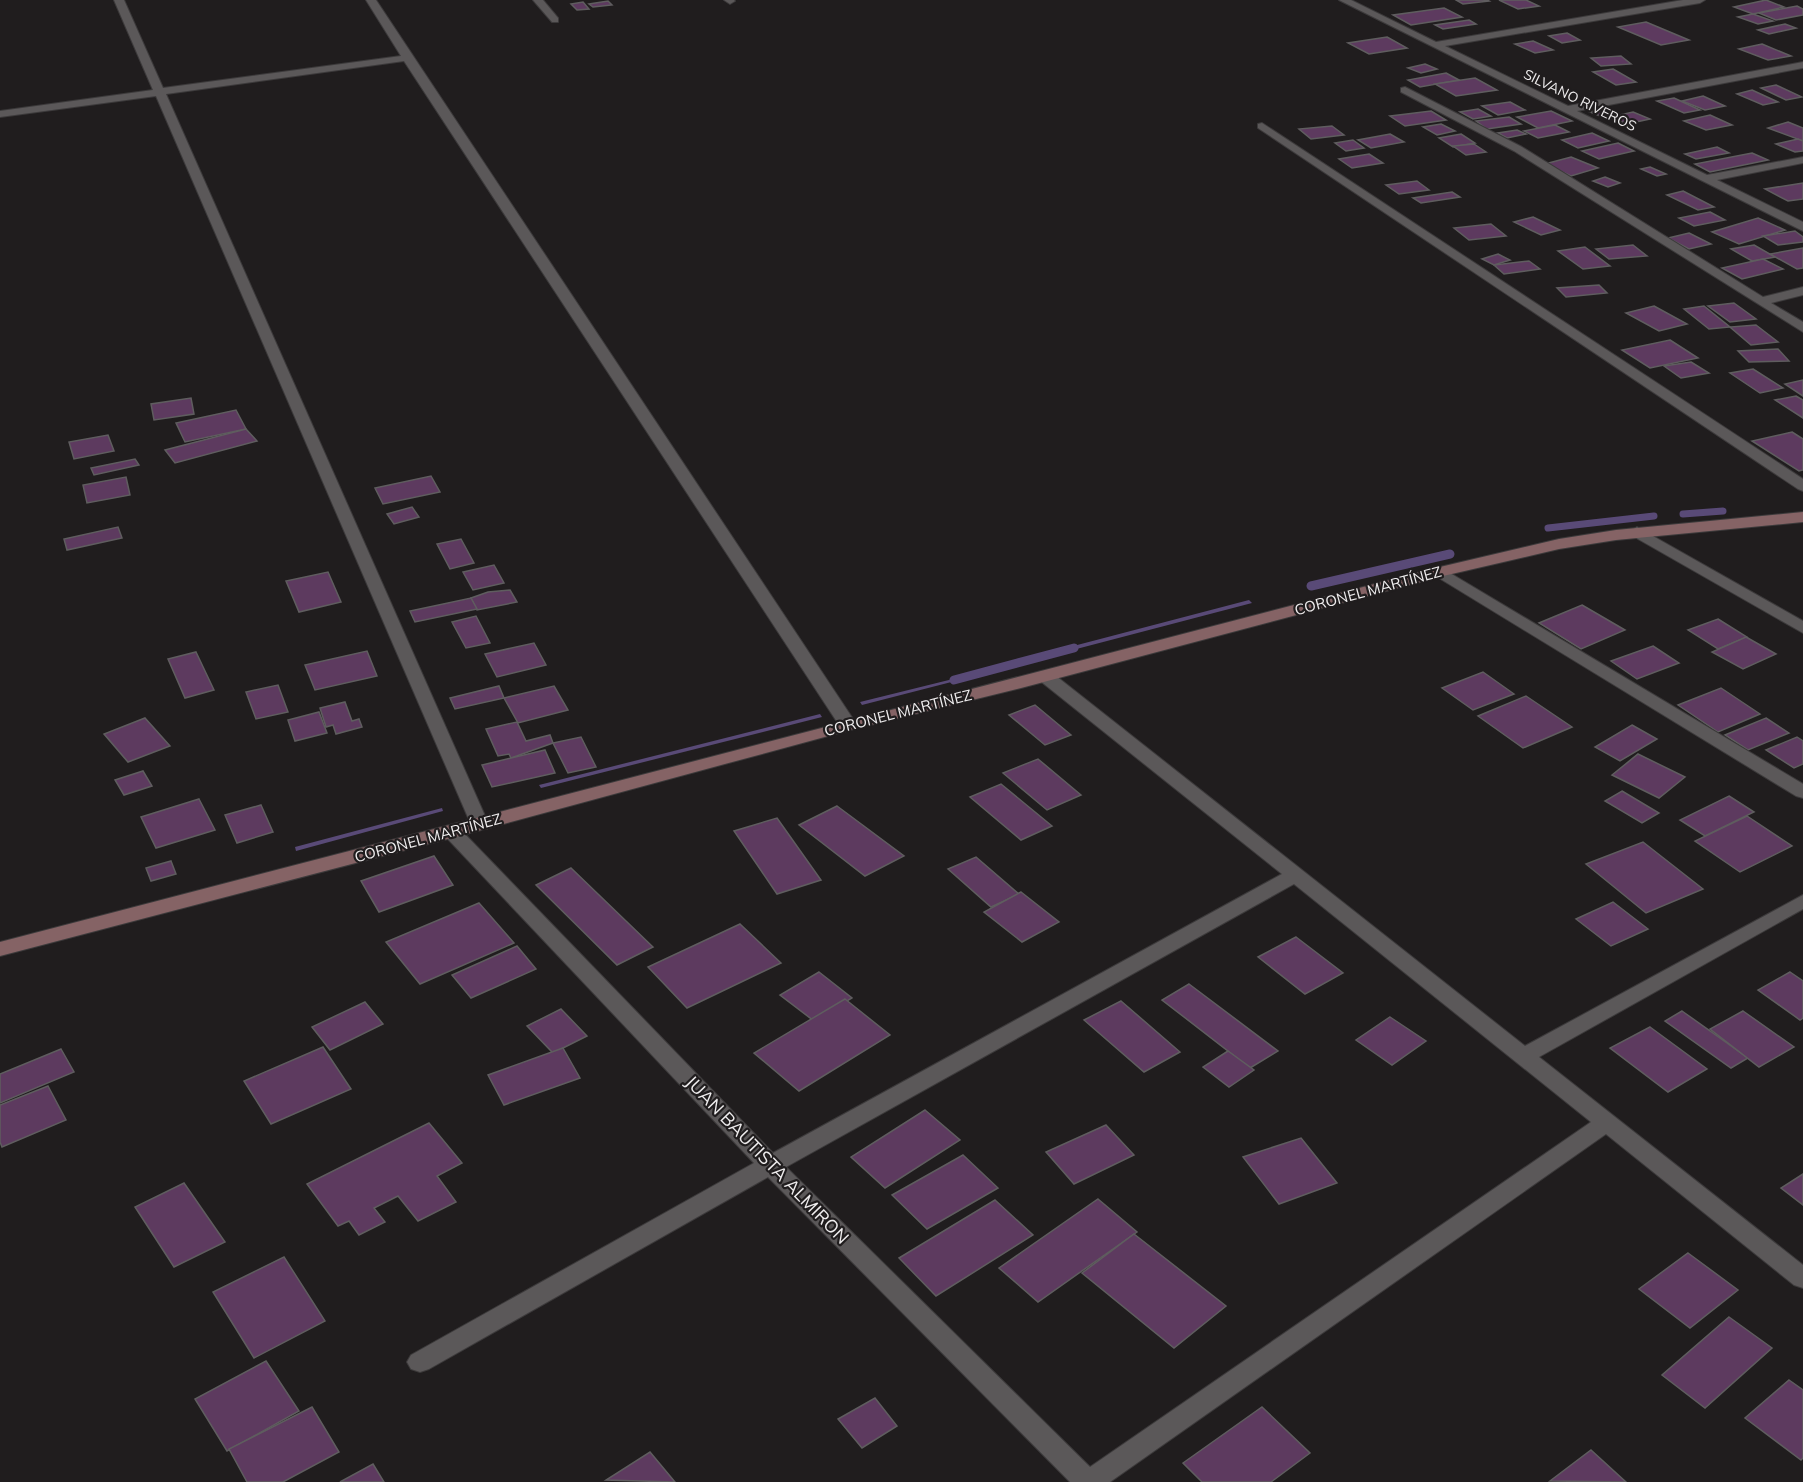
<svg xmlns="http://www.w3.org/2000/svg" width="1803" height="1482" viewBox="0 0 1803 1482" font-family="Mulish,sans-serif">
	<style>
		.water { fill: #594a77 }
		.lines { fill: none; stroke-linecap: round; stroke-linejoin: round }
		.stream-far1 { stroke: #594a77; stroke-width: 7 }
		.stream { stroke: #594a77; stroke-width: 9 }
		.building { fill: #5d3a5f; stroke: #5f5d5f; stroke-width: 1.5 }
		.street-casing { stroke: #3c3a3b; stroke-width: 2 }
		.secondary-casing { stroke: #3c3a3b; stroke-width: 2 }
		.street { fill: #5b5859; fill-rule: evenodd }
		.secondary { fill: #856365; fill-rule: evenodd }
		.labels { text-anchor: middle; stroke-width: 4.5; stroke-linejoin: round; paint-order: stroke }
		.far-street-label { font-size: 14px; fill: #efedee; stroke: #201d1e }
		.street-label { font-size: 15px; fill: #efedee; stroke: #201d1e }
		.near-street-label { font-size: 18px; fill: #efedee; stroke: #201d1e }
	</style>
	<rect width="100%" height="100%" fill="#201d1e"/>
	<g class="water">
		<path d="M1249,600L1252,603L1065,652L1062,649Z"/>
		<path d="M965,676L967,678L862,705L860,702Z"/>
		<path d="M820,714L822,717L541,788L539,785Z"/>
		<path d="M442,808L443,811L296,851L295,847Z"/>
	</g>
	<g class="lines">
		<g class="stream-far1">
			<path d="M1683,514L1723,511"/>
			<path d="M1548,528L1654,516"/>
			<path d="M1443,556L1450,554"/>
		</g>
		<g class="stream">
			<path d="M1311,586L1450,554"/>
			<path d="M954,680L1074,648"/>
		</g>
	</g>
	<g class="building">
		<path d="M1456,0H1487L1489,1L1463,4Z"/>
		<path d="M1499,0H1526L1539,6L1518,9Z"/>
		<path d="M1766,0L1784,7L1753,14L1734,7Z"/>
		<path d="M608,1L612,5L593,7L589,4Z"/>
		<path d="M583,2L589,9L577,10L571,4Z"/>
		<path d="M1797,6L1803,9V15L1776,20L1759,13Z"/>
		<path d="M1444,8L1462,17L1411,25L1393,15Z"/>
		<path d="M1753,14L1773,21L1758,24L1738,17Z"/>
		<path d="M1469,20L1476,24L1443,29L1435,25Z"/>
		<path d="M1646,22L1689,40L1661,45L1618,27Z"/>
		<path d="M1785,24L1796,28L1769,34L1758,30Z"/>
		<path d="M1567,33L1580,40L1562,43L1549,36Z"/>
		<path d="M1387,37L1407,48L1369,54L1348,43Z"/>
		<path d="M1533,41L1553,50L1535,53L1515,44Z"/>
		<path d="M1762,44L1791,56L1768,60L1739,49Z"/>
		<path d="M1621,56L1631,64L1601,66L1591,58Z"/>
		<path d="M1425,64L1437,69L1421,73L1408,68Z"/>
		<path d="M1613,69L1636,82L1616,85L1593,72Z"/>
		<path d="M1446,73L1459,80L1420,87L1408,80Z"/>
		<path d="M1475,78L1497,90L1456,96L1435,84Z"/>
		<path d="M1776,85L1802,97L1786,100L1761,88Z"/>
		<path d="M1752,90L1778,102L1763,105L1737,94Z"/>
		<path d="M1703,96L1725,106L1705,110L1682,101Z"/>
		<path d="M1674,98L1700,110L1684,113L1657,101Z"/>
		<path d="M1510,102L1525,110L1498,115L1482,106Z"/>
		<path d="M1608,108L1618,113L1600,116L1590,112Z"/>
		<path d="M1478,109L1491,116L1473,119L1460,112Z"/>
		<path d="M1431,111L1446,120L1405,126L1390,116Z"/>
		<path d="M1551,111L1572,121L1538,128L1517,117Z"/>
		<path d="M1633,112L1650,119L1627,124L1611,117Z"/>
		<path d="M1710,115L1732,125L1706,130L1684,121Z"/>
		<path d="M1509,117L1521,124L1487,129L1476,121Z"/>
		<path d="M1788,122L1803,128V141L1768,128Z"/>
		<path d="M1441,124L1455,131L1437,135L1423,127Z"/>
		<path d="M1555,125L1569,132L1538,138L1524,131Z"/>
		<path d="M1332,126L1344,135L1311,139L1299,129Z"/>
		<path d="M1517,130L1526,134L1507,138L1498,133Z"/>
		<path d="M1592,133L1609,141L1578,148L1562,140Z"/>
		<path d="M1390,134L1404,142L1371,148L1358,140Z"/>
		<path d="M1461,134L1475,143L1453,147L1439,138Z"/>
		<path d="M1798,139L1803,141V151L1795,152L1776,144Z"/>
		<path d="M1353,140L1364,148L1346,151L1335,143Z"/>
		<path d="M1618,143L1634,151L1599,159L1582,151Z"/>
		<path d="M1474,144L1486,152L1466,155L1453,146Z"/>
		<path d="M1717,147L1729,153L1696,159L1685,154Z"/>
		<path d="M1752,153L1768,160L1710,172L1695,164Z"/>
		<path d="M1369,154L1383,163L1352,168L1339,159Z"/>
		<path d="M1571,157L1598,168L1571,176L1545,164Z"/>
		<path d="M1650,167L1666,174L1657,176L1641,169Z"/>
		<path d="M1605,177L1620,183L1608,187L1593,181Z"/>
		<path d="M1417,181L1429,190L1399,194L1386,185Z"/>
		<path d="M1803,183V199L1788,201L1765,189Z"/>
		<path d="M1683,191L1714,207L1698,210L1667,195Z"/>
		<path d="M1452,192L1460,197L1421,203L1413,198Z"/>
		<path d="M1710,212L1725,220L1694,226L1679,218Z"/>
		<path d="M1533,217L1560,230L1541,235L1514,222Z"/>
		<path d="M1758,218L1785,230L1739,244L1712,232Z"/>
		<path d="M1491,224L1506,236L1469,240L1454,228Z"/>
		<path d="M1795,231L1803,237V242L1778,245L1763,236Z"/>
		<path d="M1689,233L1711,244L1689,249L1668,238Z"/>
		<path d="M1633,245L1647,256L1609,259L1596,249Z"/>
		<path d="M1754,245L1775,257L1752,261L1731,249Z"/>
		<path d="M1585,247L1610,266L1583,269L1558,251Z"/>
		<path d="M1803,248V268L1797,269L1770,254Z"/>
		<path d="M1498,254L1510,260L1494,265L1482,259Z"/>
		<path d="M1763,259L1783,269L1742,279L1722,268Z"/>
		<path d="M1529,261L1540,269L1504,274L1494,265Z"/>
		<path d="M1599,285L1607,293L1566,297L1557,288Z"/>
		<path d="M1734,303L1756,319L1730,322L1708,306Z"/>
		<path d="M1654,306L1687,324L1659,331L1626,313Z"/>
		<path d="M1704,306L1730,327L1709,329L1684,309Z"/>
		<path d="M1756,325L1778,342L1751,345L1730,327Z"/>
		<path d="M1670,340L1698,358L1650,368L1622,350Z"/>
		<path d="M1778,349L1789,361L1749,362L1738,351Z"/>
		<path d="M1691,362L1709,373L1681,378L1664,366Z"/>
		<path d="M1753,369L1783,388L1760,393L1730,373Z"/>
		<path d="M1803,380V396L1785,384Z"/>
		<path d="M1796,396L1803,400V418L1775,400Z"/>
		<path d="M191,398L194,414L154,420L151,404Z"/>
		<path d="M236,410L246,429L185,442L176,423Z"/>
		<path d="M246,429L257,441L175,463L165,450Z"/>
		<path d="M1792,432L1803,439V470L1799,471L1752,441Z"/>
		<path d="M108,435L114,451L74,459L69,442Z"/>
		<path d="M135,459L139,465L94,475L91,468Z"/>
		<path d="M431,476L440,492L383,504L375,488Z"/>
		<path d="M126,477L130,495L87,503L83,485Z"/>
		<path d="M412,507L419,517L394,524L387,514Z"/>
		<path d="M118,527L122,538L67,550L64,539Z"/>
		<path d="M461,539L474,563L450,569L437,544Z"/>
		<path d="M494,565L504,583L473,590L463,572Z"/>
		<path d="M328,572L341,602L299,612L286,581Z"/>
		<path d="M510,590L517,602L477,610L471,598L488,592Z"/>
		<path d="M471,598L477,609L415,622L410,611Z"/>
		<path d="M1582,605L1625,630L1581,649L1539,623Z"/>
		<path d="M476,616L490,643L466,648L452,622Z"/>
		<path d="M1718,619L1747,637L1718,649L1688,630Z"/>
		<path d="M1746,637L1776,654L1743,669L1712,652Z"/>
		<path d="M534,643L546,665L497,677L485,654Z"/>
		<path d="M1653,646L1679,663L1637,679L1611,661Z"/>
		<path d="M367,651L377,676L315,690L305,665Z"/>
		<path d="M196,652L214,690L185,698L168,659Z"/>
		<path d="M1483,672L1514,694L1473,710L1442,688Z"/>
		<path d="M278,685L288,712L256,719L246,692Z"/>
		<path d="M499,686L504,698L455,709L450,698Z"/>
		<path d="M554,686L568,710L518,723L504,698Z"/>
		<path d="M1721,688L1760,714L1718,732L1678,705Z"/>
		<path d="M1526,696L1572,727L1523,748L1478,716Z"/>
		<path d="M345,702L352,721L359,719L362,727L336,734L333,725L326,727L320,708Z"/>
		<path d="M1035,705L1071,735L1045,745L1009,715Z"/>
		<path d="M319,712L327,733L295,741L288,720Z"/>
		<path d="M145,718L170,746L128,762L104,734Z"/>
		<path d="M1766,718L1789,733L1748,750L1725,735Z"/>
		<path d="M517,722L526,741L550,735L553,743L511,758L509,754L498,756L486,729Z"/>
		<path d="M1632,725L1657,739L1620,761L1595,747Z"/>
		<path d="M581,737L596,767L568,773L553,743Z"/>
		<path d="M1797,737L1803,741V764L1794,768L1766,750Z"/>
		<path d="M545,750L555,773L492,787L482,765Z"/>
		<path d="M1638,754L1685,777L1659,798L1612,775Z"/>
		<path d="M1038,759L1081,795L1047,810L1003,773Z"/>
		<path d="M143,771L152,786L124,795L115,780Z"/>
		<path d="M1001,784L1052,826L1021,840L970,797Z"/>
		<path d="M1622,791L1659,813L1642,823L1605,801Z"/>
		<path d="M1729,796L1754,812L1705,836L1680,820Z"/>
		<path d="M199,799L215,830L156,848L141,817Z"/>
		<path d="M261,805L273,832L237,843L225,815Z"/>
		<path d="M837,806L904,856L865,876L799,825Z"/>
		<path d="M1747,816L1792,846L1740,872L1695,841Z"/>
		<path d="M777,818L821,880L777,894L734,831Z"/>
		<path d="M1643,842L1703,889L1646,913L1586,864Z"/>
		<path d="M434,856L453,885L379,912L361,881Z"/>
		<path d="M976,857L1019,894L991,907L948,869Z"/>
		<path d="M171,861L176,874L151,881L146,868Z"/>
		<path d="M571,868L653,947L617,965L536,885Z"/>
		<path d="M1021,892L1059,922L1022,942L984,912Z"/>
		<path d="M1613,902L1648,929L1611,946L1576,919Z"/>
		<path d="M479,903L514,943L420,984L386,942Z"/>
		<path d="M740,924L781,963L687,1008L648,967Z"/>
		<path d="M1296,937L1343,973L1305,994L1258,957Z"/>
		<path d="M517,946L536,969L471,998L452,975Z"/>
		<path d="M819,972L852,998L814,1021L780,995Z"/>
		<path d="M1790,972L1803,981V1018L1800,1020L1758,990Z"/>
		<path d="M1189,984L1278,1051L1250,1068L1162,1000Z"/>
		<path d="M845,999L890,1035L799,1091L754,1053Z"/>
		<path d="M1121,1001L1180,1052L1144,1072L1084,1020Z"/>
		<path d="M365,1002L383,1024L330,1050L312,1027Z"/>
		<path d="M561,1009L587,1036L553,1053L527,1026Z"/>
		<path d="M1682,1011L1748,1058L1731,1068L1665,1021Z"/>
		<path d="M1743,1011L1794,1047L1759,1067L1710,1029Z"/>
		<path d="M1390,1017L1426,1041L1392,1065L1356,1040Z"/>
		<path d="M1650,1027L1707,1069L1668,1092L1610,1048Z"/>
		<path d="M323,1047L351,1089L271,1124L244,1081Z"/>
		<path d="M563,1048L580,1078L504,1105L488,1075Z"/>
		<path d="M61,1049L74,1072L0,1103V1074Z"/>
		<path d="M1228,1051L1254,1070L1229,1087L1203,1067Z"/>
		<path d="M48,1086L66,1120L2,1147L0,1142V1105Z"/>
		<path d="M925,1110L960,1140L885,1188L851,1157Z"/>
		<path d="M429,1123L462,1163L437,1176L456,1202L418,1221L398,1196L374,1208L385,1222L359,1235L349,1221L338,1226L307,1184Z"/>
		<path d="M1106,1125L1134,1155L1074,1184L1046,1152Z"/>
		<path d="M1301,1138L1337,1183L1279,1204L1243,1157Z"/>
		<path d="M963,1155L998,1188L927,1229L892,1195Z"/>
		<path d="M1803,1174V1205L1781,1188Z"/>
		<path d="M184,1183L225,1242L174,1267L135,1207Z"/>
		<path d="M1098,1199L1137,1232L1038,1302L999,1268Z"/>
		<path d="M995,1200L1033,1235L936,1296L899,1258Z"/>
		<path d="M1134,1234L1226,1306L1174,1348L1082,1273Z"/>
		<path d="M1688,1253L1738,1290L1690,1328L1639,1289Z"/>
		<path d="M284,1257L325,1321L254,1358L213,1292Z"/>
		<path d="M1729,1317L1772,1348L1705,1408L1662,1375Z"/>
		<path d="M266,1361L299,1411L227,1451L195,1399Z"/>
		<path d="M1789,1380L1803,1390V1458L1801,1460L1745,1418Z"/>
		<path d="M875,1398L897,1426L862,1448L838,1419Z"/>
		<path d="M312,1407L339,1452L283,1482H247L229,1449Z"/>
		<path d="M1262,1407L1310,1453L1271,1482H1202L1183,1463Z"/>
		<path d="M1591,1450L1626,1482L1550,1481Z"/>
		<path d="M650,1452L675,1482L606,1480Z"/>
		<path d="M373,1464L384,1482H340Z"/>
	</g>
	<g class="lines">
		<g class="street-casing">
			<g id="street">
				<path d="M114,0H124L163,88L401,56L366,0H376L857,725L854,729H842L839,725L404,61L166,94L489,825L487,829H473L156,96L0,117V111L153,90Z"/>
				<path d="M533,0H543L558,18V22H552Z"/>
				<path d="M724,0H734L735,1L730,4Z"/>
				<path d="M1339,0H1351L1436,42L1683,0H1705L1700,3L1445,46L1568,106L1803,62V68L1577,111L1707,175L1803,157V163L1717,180L1803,222V231Z"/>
				<path d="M1405,87L1522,147L1763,297L1803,287V295L1771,303L1803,322V332L1514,151L1401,92V88Z"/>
				<path d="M1262,123L1803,479V491L1798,489L1258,128V124Z"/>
				<path d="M1637,527L1803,621V633L1631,535L1629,532Z"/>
				<path d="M1440,567L1803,784V798L1796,796L1434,575L1432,572Z"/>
				<path d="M1045,671L1051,672L1525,1046L1803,895V909L1539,1057L1803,1265V1288L1794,1285L1606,1134L1110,1482H1070L768,1177L429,1369L420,1372L411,1369L407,1362L411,1355L754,1163L445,836L442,832L445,828H459L773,1153L1282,874L1039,680L1036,676L1039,672ZM1294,884L1591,1122L1090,1467L786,1167Z"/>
			</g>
		</g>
		<g class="secondary-casing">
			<path id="secondary" d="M1803,512V522L1616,540L1559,549L1443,576L1021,688L854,729L459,836L0,956V942L1440,567L1559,539L1616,530Z"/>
		</g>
		<use href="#street" class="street"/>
		<use href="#secondary" class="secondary"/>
	</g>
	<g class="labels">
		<g class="far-street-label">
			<text transform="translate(1580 100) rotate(26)" y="5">SILVANO RIVEROS</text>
		</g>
		<g class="street-label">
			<text transform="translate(1368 591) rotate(-15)" y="5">CORONEL MARTÍNEZ</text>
			<text transform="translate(898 713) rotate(-14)" y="5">CORONEL MARTÍNEZ</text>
			<text transform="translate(428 838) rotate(-15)" y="5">CORONEL MARTÍNEZ</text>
		</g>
		<g class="near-street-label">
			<text transform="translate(767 1160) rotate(46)" y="6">JUAN BAUTISTA ALMIRON</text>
		</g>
	</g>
</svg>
